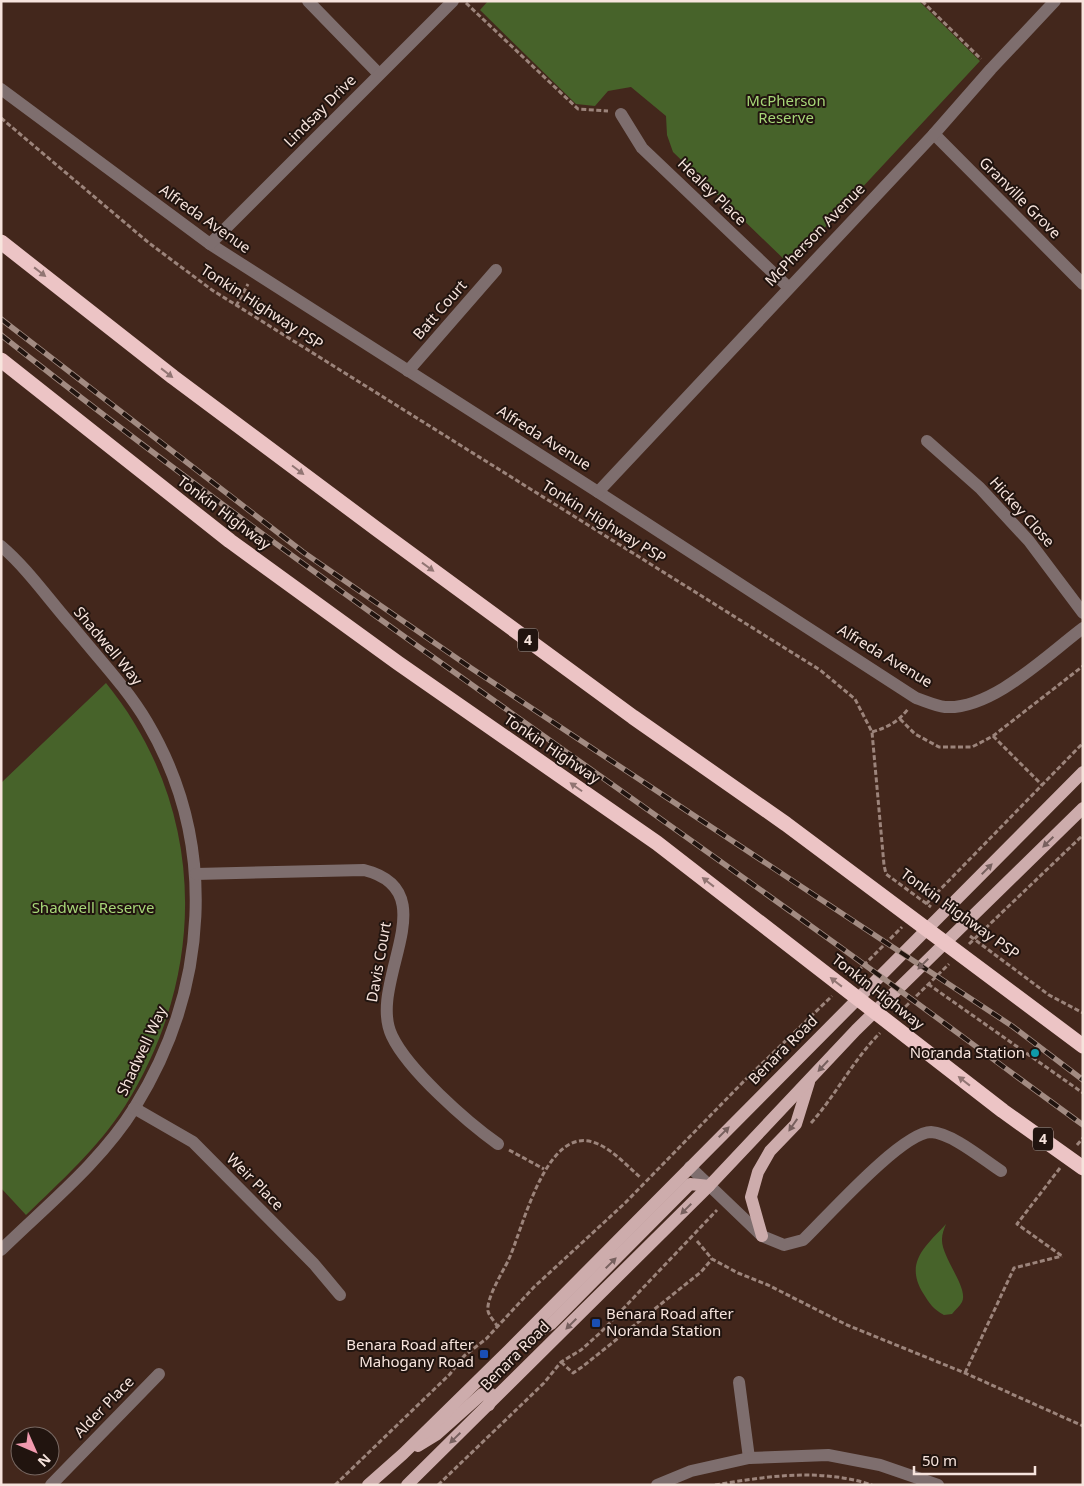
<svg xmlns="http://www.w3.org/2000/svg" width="1084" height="1486" viewBox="0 0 1084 1486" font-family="'Noto Sans',sans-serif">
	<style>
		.green { fill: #47632a }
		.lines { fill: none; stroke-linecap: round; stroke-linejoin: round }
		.path { stroke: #9c847b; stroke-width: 3; stroke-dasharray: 5 2.5; stroke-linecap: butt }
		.minor { stroke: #7e6e6e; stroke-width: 12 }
		.major { stroke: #cdacac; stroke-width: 12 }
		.highway { stroke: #ecc4c5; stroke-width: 15 }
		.rail-casing { stroke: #a28b82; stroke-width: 5.5 }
		.rail { stroke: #21140f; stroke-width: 4; stroke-dasharray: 11; stroke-linecap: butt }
		.oneway { fill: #917573 }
		.oneway2 { fill: #77605e }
		.culture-dot { fill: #0f9aa8; stroke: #21140f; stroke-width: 2 }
		.transit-dot { fill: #1a4fb4; stroke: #21140f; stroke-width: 2 }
		.labels { text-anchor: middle; stroke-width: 4; stroke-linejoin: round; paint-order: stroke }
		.shield { fill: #21140f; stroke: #b7a69f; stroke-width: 1 }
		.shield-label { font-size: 14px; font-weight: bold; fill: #f7e4dd }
		.park-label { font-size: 15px; fill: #a7d778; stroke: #21140f }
		.street-label { font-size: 15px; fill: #f7e4dd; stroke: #21140f }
		.poi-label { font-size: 15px; fill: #f7e4dd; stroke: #21140f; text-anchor: end }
	</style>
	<rect width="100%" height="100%" fill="#43271c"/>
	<g class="green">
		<path d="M488,1H919L980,61L790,265L673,152L667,135L666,116L631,87L608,91L595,106L576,104L480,10Z"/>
		<path d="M106,683C207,807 209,972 125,1106C98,1148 61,1181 26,1215L1,1188V783Z"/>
		<path d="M946,1224C944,1229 942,1234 942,1239C941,1257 969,1288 962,1302C960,1306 955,1310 952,1314L944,1315C934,1310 929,1303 923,1293C904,1262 926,1246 946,1224Z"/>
	</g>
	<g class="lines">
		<g class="path">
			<path d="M922,1L981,59"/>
			<path d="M466,3L578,109L608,111"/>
			<path d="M1,118L149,243L212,290L820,670L855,699L872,732L884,865L886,874L931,907"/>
			<path d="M236,306L248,284"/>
			<path d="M900,719L915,734L939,747H972L993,736L1083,666"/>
			<path d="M872,732C888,727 898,722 908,709"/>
			<path d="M993,736L1042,785"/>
			<path d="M926,904L1083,743"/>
			<path d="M970,936L1049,995L1083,1013"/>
			<path d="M969,944L1083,835"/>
			<path d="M853,976L902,927"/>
			<path d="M928,984L1083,1093"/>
			<path d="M900,1012L949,964"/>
			<path d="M811,1123C836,1095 853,1060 880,1033"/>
			<path d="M1077,1145L1083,1138"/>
			<path d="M509,1150L544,1169"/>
			<path d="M1060,1168L1017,1224L1062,1256"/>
			<path d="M697,1241L712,1259L738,1273L768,1285L847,1325L965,1373L1083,1426"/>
			<path d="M498,1327C495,1322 489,1316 488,1311C486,1299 502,1273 508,1261C523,1230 546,1120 598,1144C614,1151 627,1166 640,1177"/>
			<path d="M561,1362L573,1373L582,1367L701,1272L712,1259"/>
			<path d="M965,1373L1014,1268L1062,1256"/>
			<path d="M335,1485L450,1374L464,1356L486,1339L534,1287L625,1203L746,1079L832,996"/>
			<path d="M438,1485L544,1383L561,1362L581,1350L601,1332L717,1210"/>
			<path d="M715,1485C768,1476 821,1468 872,1485"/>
		</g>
		<g class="minor">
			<path d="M308,1L379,74"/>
			<path d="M1,89L210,244L598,492L916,698C925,701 936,706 945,707C992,710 1047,655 1083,628"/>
			<path d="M621,114L642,148L788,287"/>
			<path d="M934,134L1083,284"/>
			<path d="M210,244L453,1"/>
			<path d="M408,371L496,270"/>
			<path d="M927,441L980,488L1029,541L1083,613"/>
			<path d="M598,492L934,134L991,69L1055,1"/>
			<path d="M1,546C28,569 49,600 73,627C98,658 127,688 147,722C219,844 208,989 135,1107C101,1162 47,1205 1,1250"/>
			<path d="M196,874L364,870C449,891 366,983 392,1036C408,1070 467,1122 498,1144"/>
			<path d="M134,1108L193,1142L314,1264L340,1295"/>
			<path d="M690,1167L762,1236L784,1245L803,1240C826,1218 902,1132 931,1132C952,1133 984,1160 1001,1171"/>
			<path d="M739,1382L749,1458"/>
			<path d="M51,1485L159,1374"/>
			<path d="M657,1485L691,1471L749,1458L828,1455L880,1465L938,1485"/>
		</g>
		<g class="major">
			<path d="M762,1236L751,1197L758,1172L770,1151L796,1124L809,1082"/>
			<path d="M525,1340L551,1324L690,1184L709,1186"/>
			<path d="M418,1446L436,1435L482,1394L488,1392L491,1394L489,1405"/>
			<path d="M368,1485L403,1454L508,1351L1083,772"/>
			<path d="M407,1485L709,1186L856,1030L1083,808"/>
		</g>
		<g class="highway">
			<path d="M1,242L173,377L378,530L633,717L786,824L1083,1046"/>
			<path d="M1,360L230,541L398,663L657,843L1003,1111L1083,1168"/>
		</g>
		<g class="rail-casing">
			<g id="rail">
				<path d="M1,319L303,552L471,668L1012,1026L1083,1080"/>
				<path d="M1,335C267,546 547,736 822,934C910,997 996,1062 1083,1125"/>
			</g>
		</g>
		<use href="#rail" class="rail"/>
	</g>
	<defs><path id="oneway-solid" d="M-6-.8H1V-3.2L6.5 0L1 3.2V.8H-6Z" transform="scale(1.25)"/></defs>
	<g class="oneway">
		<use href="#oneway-solid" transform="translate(40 272) rotate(38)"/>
		<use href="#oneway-solid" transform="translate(167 373) rotate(38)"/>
		<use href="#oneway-solid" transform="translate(298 470) rotate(37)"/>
		<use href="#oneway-solid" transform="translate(428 567) rotate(36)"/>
		<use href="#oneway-solid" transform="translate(576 787) rotate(-145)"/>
		<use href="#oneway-solid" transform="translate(708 882) rotate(-142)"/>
		<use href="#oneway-solid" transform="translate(836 982) rotate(-142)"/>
		<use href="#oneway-solid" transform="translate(964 1081) rotate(-142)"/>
	</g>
	<g class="oneway2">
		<use href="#oneway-solid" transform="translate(1048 842) rotate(136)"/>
		<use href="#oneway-solid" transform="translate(987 869) rotate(-45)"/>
		<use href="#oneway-solid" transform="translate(923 964) rotate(135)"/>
		<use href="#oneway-solid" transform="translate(823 1066) rotate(133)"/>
		<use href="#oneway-solid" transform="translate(793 1125) rotate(125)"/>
		<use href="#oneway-solid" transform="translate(724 1132) rotate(-45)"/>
		<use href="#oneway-solid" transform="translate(686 1209) rotate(135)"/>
		<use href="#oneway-solid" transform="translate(611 1263) rotate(-45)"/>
		<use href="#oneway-solid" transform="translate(571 1324) rotate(135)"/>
		<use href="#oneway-solid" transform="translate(455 1438) rotate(136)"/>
	</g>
	<circle class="culture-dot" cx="1035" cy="1053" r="5"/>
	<g class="transit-dot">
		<rect x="591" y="1318" width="10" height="10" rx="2.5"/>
		<rect x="479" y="1349" width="10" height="10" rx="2.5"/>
	</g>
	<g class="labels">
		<g class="shield">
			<rect x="518" y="628.5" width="20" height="23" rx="4"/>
			<rect x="1033" y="1127.5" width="20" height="23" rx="4"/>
		</g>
		<g class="shield-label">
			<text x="528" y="645">4</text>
			<text x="1043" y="1144">4</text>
		</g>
		<g class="park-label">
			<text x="786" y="106">McPherson<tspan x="786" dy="17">Reserve</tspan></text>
			<text x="93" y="913">Shadwell Reserve</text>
		</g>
		<g class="street-label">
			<text transform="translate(320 111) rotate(-45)" y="5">Lindsay Drive</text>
			<text transform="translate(712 192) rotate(44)" y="5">Healey Place</text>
			<text transform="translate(1020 198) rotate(45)" y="5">Granville Grove</text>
			<text transform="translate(205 219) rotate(35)" y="5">Alfreda Avenue</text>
			<text transform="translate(815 235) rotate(-46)" y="5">McPherson Avenue</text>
			<text transform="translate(262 307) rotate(33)" y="5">Tonkin Highway PSP</text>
			<text transform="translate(440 310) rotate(-49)" y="5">Batt Court</text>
			<text transform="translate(544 438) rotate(32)" y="5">Alfreda Avenue</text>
			<text transform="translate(1022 512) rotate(48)" y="5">Hickey Close</text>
			<text transform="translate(224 513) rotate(37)" y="5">Tonkin Highway</text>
			<text transform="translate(604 522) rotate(32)" y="5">Tonkin Highway PSP</text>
			<text transform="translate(108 646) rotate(50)" y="5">Shadwell Way</text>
			<text transform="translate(885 656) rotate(31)" y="5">Alfreda Avenue</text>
			<text transform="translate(552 749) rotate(34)" y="5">Tonkin Highway</text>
			<text transform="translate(960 914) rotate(36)" y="5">Tonkin Highway PSP</text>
			<text transform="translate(379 962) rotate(-80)" y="5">Davis Court</text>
			<text transform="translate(878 992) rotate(38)" y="5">Tonkin Highway</text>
			<text transform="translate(783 1050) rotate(-45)" y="5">Benara Road</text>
			<text transform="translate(142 1051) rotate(-65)" y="5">Shadwell Way</text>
			<text transform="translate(255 1182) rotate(45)" y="5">Weir Place</text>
			<text transform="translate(515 1356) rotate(-45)" y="5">Benara Road</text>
			<text transform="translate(104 1407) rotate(-46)" y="5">Alder Place</text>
		</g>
		<g class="poi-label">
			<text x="1025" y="1058">Noranda Station</text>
			<text x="606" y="1319" text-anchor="start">Benara Road after<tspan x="606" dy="17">Noranda Station</tspan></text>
			<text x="474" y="1350">Benara Road after<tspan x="474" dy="17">Mahogany Road</tspan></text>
		</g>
	</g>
	<rect width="1084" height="1486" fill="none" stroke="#f7e4dd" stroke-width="5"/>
	<g transform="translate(35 1451) rotate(135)"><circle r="24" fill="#21140f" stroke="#776761"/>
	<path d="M0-4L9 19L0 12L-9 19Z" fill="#f29aaf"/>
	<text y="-8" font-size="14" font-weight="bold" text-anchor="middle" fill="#f7e4dd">N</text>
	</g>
	<path d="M914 1466v8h121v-8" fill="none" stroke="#f7e4dd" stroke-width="2.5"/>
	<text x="922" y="1466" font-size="15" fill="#f7e4dd" stroke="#21140f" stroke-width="4" paint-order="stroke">50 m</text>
</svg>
